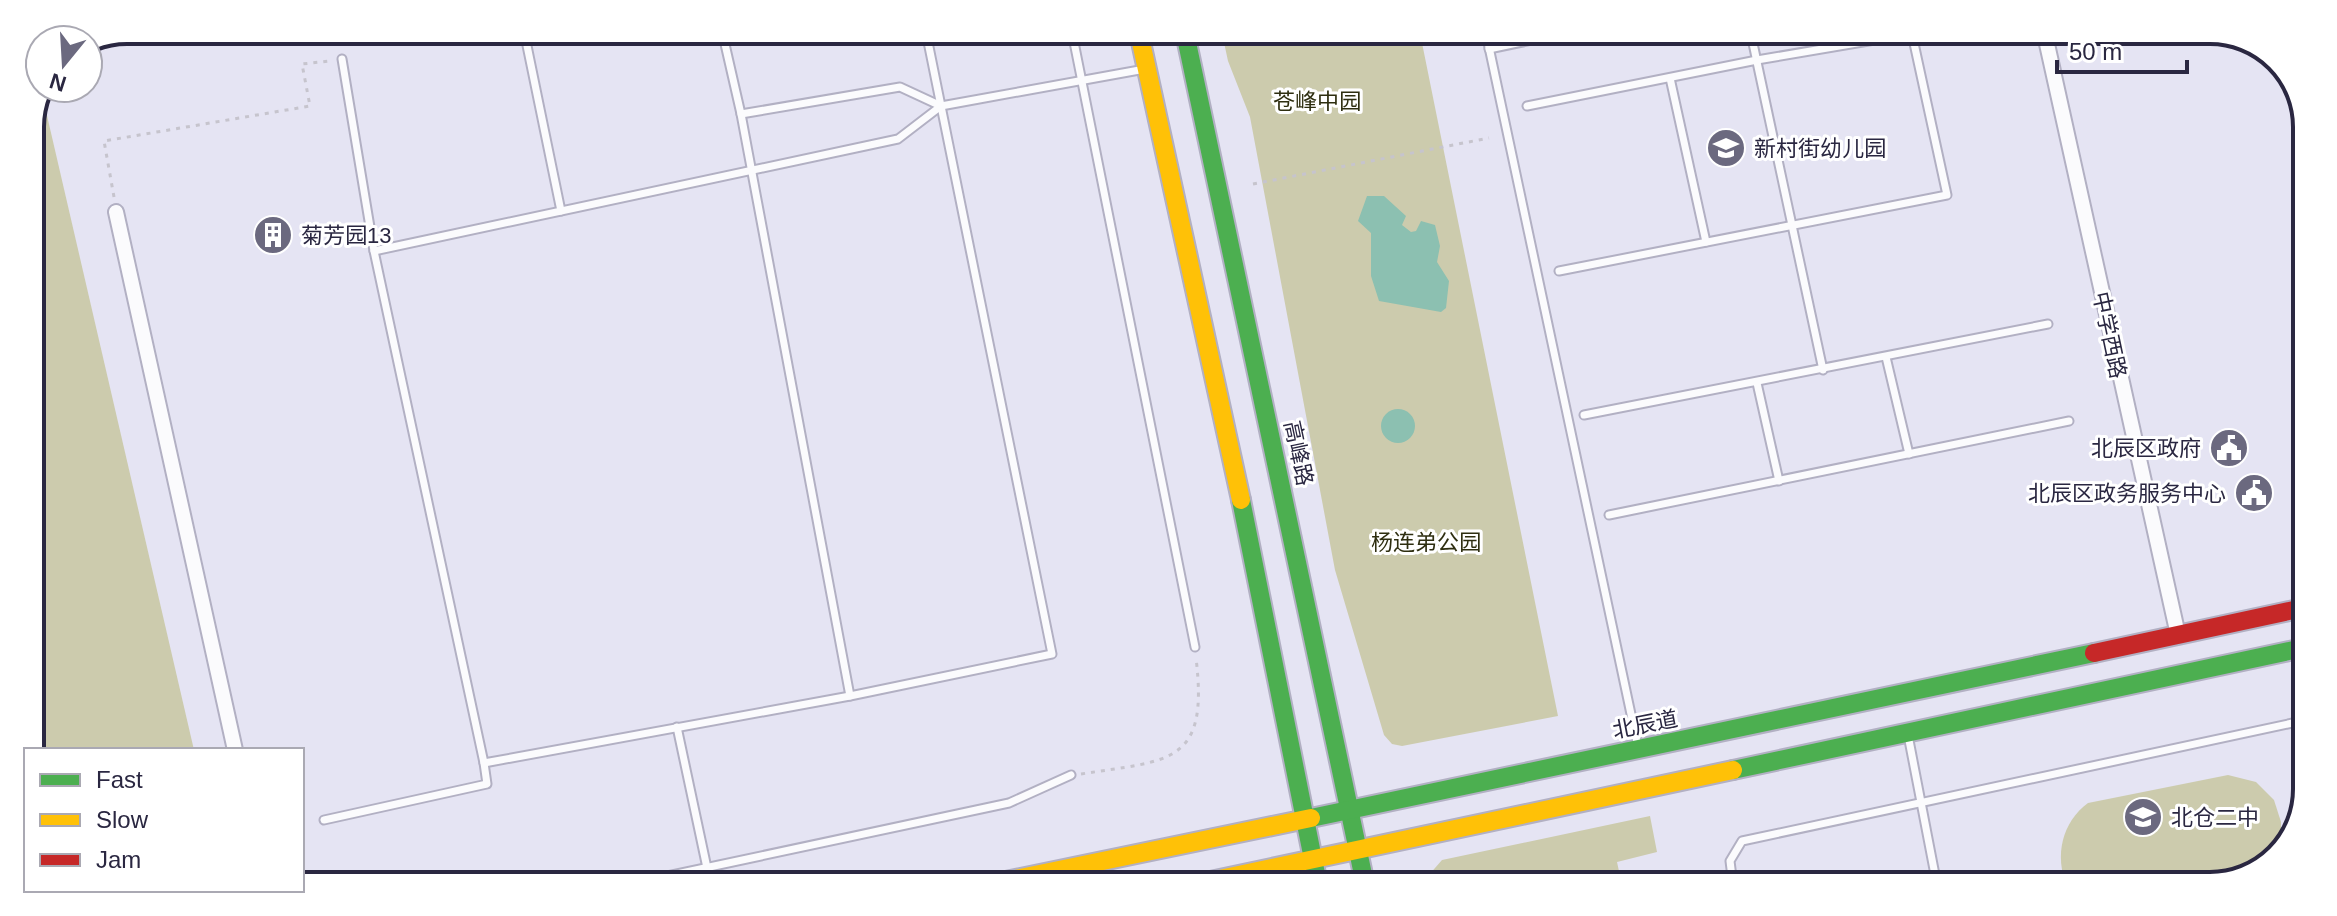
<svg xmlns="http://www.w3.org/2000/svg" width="2337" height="916" viewBox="0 0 2337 916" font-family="Arial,'Noto Sans SC',sans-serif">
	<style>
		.green { fill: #cccbad }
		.water { fill: #8cc0b1 }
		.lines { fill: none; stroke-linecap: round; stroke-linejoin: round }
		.lane-casing { stroke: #b2b0c3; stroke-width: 11 }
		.street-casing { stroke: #b2b0c3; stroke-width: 18 }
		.fast-casing { stroke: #b2b0c3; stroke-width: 22 }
		.slow-casing { stroke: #b2b0c3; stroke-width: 22 }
		.jam-casing { stroke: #b2b0c3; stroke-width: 22 }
		.path { stroke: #c6c4cd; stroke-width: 3; stroke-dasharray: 4 6; stroke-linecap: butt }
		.lane { stroke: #fbfbfd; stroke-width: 7 }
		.street { stroke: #fbfbfd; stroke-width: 14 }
		.fast { stroke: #4caf50; stroke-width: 18 }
		.slow { stroke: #ffc107; stroke-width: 18 }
		.jam { stroke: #c62828; stroke-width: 18 }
		.labels { text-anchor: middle; stroke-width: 6; stroke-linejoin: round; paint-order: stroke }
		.park-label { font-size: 22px; fill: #2e2e10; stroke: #fff }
		.poi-label { font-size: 22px; fill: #2a2741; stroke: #fff; text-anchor: start }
		.street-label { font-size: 22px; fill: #2a2741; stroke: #fff }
		.rim { fill: none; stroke: #2a2741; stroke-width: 4 }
	</style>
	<rect width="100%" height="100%" fill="#e5e4f3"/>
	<g class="green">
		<path d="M1222,33H1420L1558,716L1402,746L1392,744L1384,735L1335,570L1250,117L1228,61Z"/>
		<path d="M42,94L194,750H30V121Z"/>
		<path d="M2228,775L2256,782L2274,800L2281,822V842L2279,852L2269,866L2211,886H2067C2054,856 2062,822 2088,803Z"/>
		<path d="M1650,816L1657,852L1617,862L1622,885L1421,884L1442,860Z"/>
	</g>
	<g class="water">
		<path d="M1367,196H1384L1406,216L1402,225L1411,232L1416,231L1421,221L1435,225L1440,246L1437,262L1449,281L1446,308L1441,312L1379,301L1371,276V233L1358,221Z"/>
		<circle cx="1398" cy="426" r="17"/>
	</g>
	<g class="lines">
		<g class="lane-casing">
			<g id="lane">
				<path d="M524,31L561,211"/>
				<path d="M722,31L741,114L850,696"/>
				<path d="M1072,32L1195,647"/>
				<path d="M1486,33L1638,747"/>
				<path d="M1751,34L1823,370"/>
				<path d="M1489,49L1561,34"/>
				<path d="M342,59L374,251L484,763L850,696L1052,654L926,32"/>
				<path d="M1670,78L1706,242"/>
				<path d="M1527,106L1757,60L1910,34"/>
				<path d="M741,114L900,87L941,106L1145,69"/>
				<path d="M374,251L898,139L941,106"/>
				<path d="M1559,271L1947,195L1912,34"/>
				<path d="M1886,357L1909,454"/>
				<path d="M1757,383L1779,481"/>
				<path d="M1584,415L2048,324"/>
				<path d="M1609,515L2069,421"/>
				<path d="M677,727L710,882"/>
				<path d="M1908,735L1937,885"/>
				<path d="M324,820L487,784L484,763"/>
				<path d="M639,882L1009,803L1071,775"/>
				<path d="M1733,885L1730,861L1742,841L2302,721"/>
			</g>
		</g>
		<g class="street-casing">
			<g id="street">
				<path d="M2045,35L2178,635"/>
				<path d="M116,212L235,750"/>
			</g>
		</g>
		<g class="fast-casing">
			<g id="fast">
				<path d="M1185,33L1365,884"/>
				<path d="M1241,500L1318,884"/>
				<path d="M1733,770L2303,648"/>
				<path d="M1311,818L2094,653"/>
			</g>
		</g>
		<g class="slow-casing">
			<g id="slow">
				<path d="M1139,33L1241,500"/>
				<path d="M996,883L1311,818"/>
				<path d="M1201,883L1733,770"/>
			</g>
		</g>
		<g class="jam-casing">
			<path id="jam" d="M2094,653L2303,608"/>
		</g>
		<g class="path">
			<path d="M1253,184L1489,138"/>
			<path d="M114,197L104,141L310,106L302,64L329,61"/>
			<path d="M1081,774C1170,760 1209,765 1196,658"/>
		</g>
		<use href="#lane" class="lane"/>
		<use href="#street" class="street"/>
		<use href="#fast" class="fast"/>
		<use href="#slow" class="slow"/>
		<use href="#jam" class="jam"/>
	</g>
	<defs>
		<g id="school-disc" transform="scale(2)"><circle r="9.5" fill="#6b697f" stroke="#fff"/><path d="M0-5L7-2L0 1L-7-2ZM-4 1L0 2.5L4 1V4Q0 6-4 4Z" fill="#fff"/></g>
		<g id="building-disc" transform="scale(2)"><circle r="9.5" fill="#6b697f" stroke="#fff"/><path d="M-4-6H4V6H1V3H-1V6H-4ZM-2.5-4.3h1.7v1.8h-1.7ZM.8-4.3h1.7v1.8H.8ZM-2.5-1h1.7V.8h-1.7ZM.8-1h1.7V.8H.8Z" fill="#fff"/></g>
		<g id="civic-disc" transform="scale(2)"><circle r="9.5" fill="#6b697f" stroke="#fff"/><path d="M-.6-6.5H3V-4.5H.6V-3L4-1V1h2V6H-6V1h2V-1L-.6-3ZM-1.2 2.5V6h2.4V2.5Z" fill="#fff"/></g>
	</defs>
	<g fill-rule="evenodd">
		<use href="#school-disc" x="1726" y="148"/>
		<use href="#building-disc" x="273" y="235"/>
		<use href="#civic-disc" x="2229" y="448"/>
		<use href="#civic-disc" x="2254" y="493"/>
		<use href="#school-disc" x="2143" y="817"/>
	</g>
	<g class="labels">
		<g class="park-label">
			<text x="1317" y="109">苍峰中园</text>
			<text x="1426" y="550">杨连弟公园</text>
		</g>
		<g class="poi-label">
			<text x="1754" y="156">新村街幼儿园</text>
			<text x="301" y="243">菊芳园13</text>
			<text x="2201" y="456" text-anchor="end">北辰区政府</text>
			<text x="2226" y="501" text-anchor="end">北辰区政务服务中心</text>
			<text x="2171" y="825">北仓二中</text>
		</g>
		<g class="street-label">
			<text transform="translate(2110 335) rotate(78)" y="8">中学西路</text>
			<text transform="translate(1299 453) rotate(78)" y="8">高峰路</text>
			<text transform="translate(1645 724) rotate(-11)" y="8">北辰道</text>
		</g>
	</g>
	<path d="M0 0H2337V916H0ZM127 44H2210A83 83 0 0 1 2293 127V789A83 83 0 0 1 2210 872H127A83 83 0 0 1 44 789V127A83 83 0 0 1 127 44Z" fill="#fff" fill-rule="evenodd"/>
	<path class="rim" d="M127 44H2210A83 83 0 0 1 2293 127V789A83 83 0 0 1 2210 872H127A83 83 0 0 1 44 789V127A83 83 0 0 1 127 44Z"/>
	<rect x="24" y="748" width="280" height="144" fill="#ffffff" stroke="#aaa9b3" stroke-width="2"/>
	<rect x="40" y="774" width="40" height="12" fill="#4caf50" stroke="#aaa9b3" stroke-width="2"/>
	<text x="96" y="788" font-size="24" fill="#2a2741">Fast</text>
	<rect x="40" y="814" width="40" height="12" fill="#ffc107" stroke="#aaa9b3" stroke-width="2"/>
	<text x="96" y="828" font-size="24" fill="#2a2741">Slow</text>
	<rect x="40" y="854" width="40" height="12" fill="#c62828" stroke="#aaa9b3" stroke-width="2"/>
	<text x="96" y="868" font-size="24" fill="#2a2741">Jam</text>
	<g transform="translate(64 64) rotate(198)"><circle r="38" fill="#ffffff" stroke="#aaa9b3" stroke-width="2"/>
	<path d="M0-6L14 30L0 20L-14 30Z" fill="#6b697f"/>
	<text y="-12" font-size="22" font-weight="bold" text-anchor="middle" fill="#2a2741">N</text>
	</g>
	<path d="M2057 60v12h130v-12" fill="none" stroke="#2a2741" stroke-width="4"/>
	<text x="2069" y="60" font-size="24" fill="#2a2741" stroke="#ffffff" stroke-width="6" paint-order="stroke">50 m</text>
</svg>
